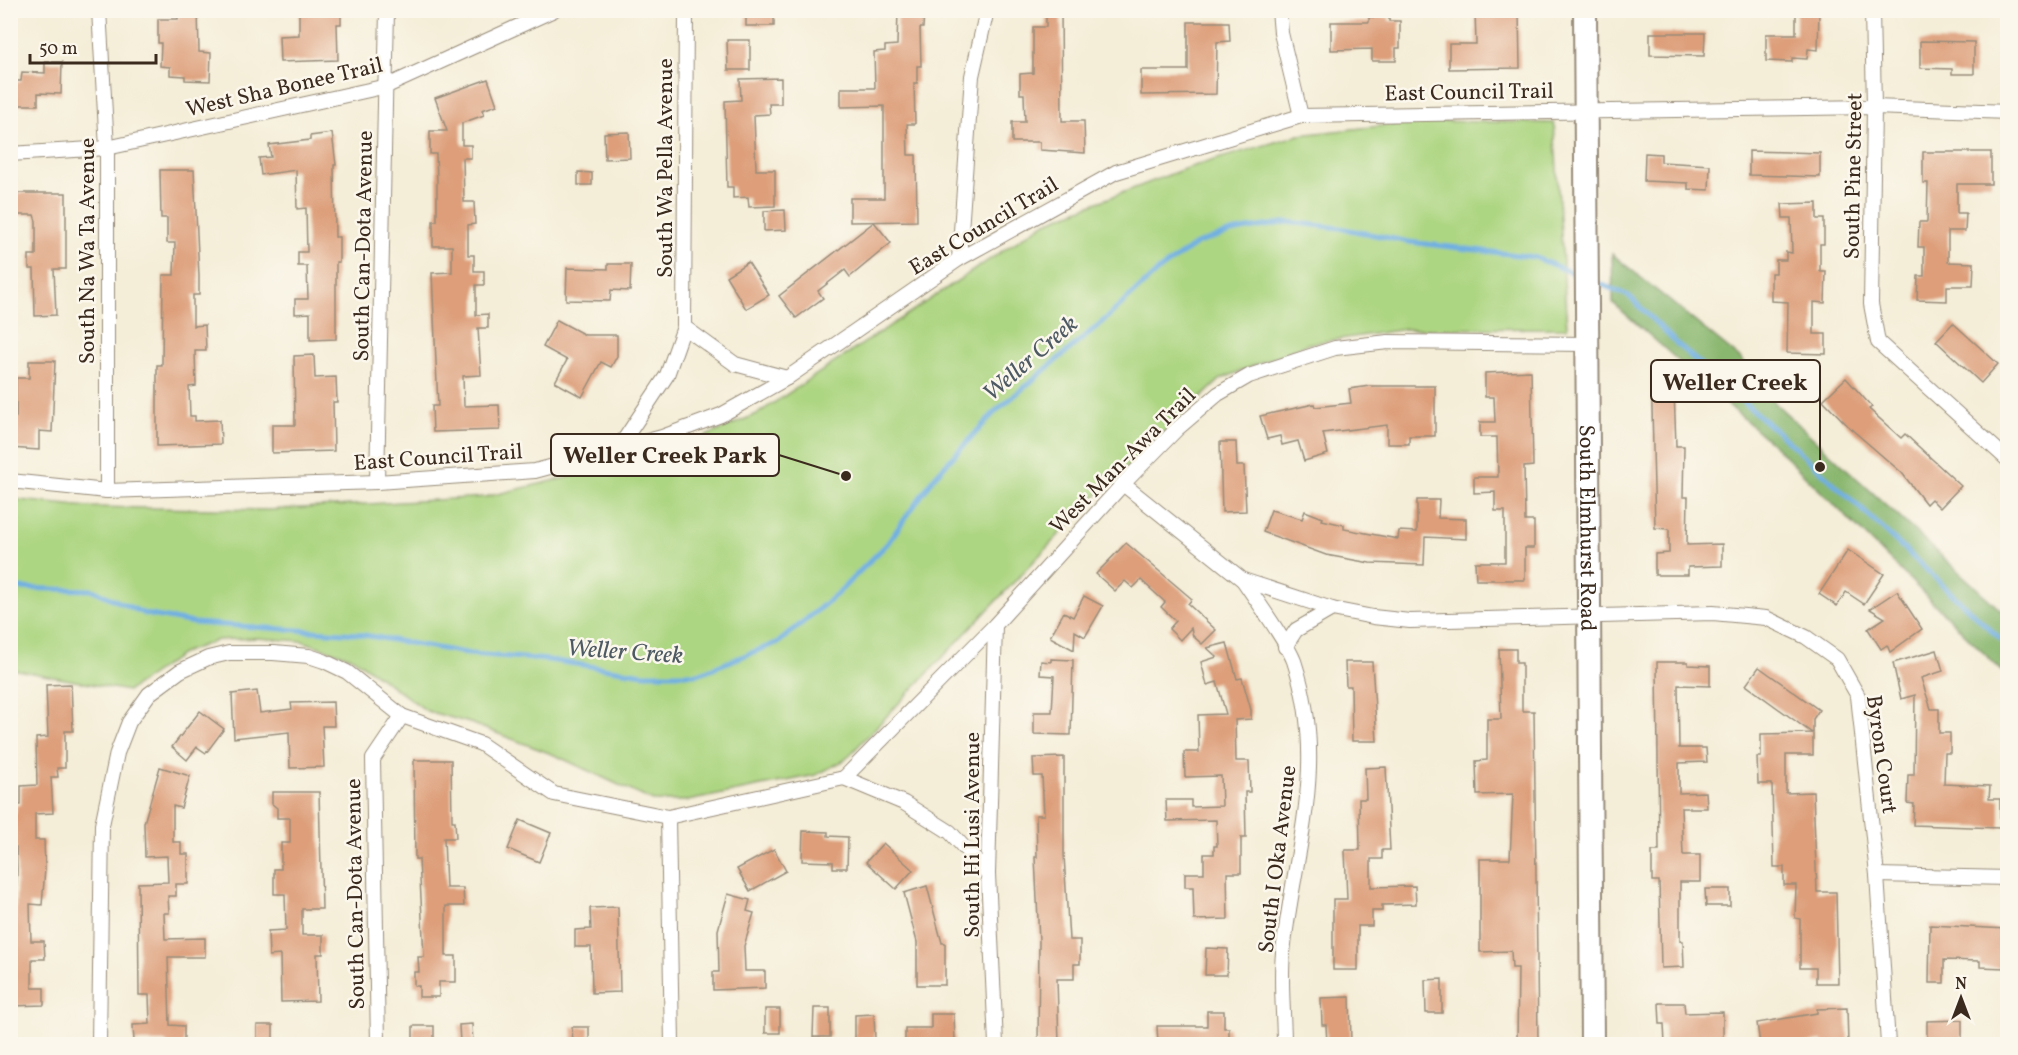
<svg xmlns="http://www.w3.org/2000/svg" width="2018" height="1055" viewBox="0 0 2018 1055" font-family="Vollkorn,serif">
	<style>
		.green { fill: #add682; stroke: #748050; stroke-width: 1.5 }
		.forest { fill: #8ab770; stroke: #627047; stroke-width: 1.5 }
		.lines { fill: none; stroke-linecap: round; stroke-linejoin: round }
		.stream { stroke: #6fafe3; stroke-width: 5 }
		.building { fill: #dd9e79 }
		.minor-casing { stroke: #988c7a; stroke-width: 16 }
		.primary-casing { stroke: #988c7a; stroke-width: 26 }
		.minor { stroke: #fff; stroke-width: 14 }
		.primary { stroke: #fff; stroke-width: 22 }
		.labels { text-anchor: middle; stroke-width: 5; stroke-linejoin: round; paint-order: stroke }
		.street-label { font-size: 22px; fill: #3b2a1e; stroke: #fbf7ec }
		.water-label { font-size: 24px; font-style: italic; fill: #4d5963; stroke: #fbf7ec }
		.leader { fill: none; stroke: #3b2a1e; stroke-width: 2 }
		.callout-dot { fill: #3b2a1e; stroke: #fbf7ec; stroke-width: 2 }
		.callout { fill: #fbf7ec; stroke: #3b2a1e; stroke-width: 2 }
		.callout-label { font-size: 24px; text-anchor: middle; font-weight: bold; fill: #3b2a1e }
	</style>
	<rect width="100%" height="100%" fill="#fbf7ec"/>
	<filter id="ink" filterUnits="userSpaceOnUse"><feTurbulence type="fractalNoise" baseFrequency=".0167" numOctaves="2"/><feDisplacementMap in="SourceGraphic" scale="12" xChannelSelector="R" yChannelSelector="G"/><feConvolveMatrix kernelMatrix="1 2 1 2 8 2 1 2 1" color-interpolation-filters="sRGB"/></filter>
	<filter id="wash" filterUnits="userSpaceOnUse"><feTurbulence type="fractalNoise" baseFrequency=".008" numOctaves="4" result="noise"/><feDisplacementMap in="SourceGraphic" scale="24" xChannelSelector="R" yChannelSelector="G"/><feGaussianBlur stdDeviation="1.35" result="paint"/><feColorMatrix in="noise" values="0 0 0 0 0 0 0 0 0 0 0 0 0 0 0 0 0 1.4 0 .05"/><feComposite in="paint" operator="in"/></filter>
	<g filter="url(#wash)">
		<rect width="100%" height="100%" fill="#f4edd7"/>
		<path class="green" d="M1426,121L1554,123L1567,328L1406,329L1307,344L1221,379L1094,498L845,760L816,775L688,801H653L557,756L470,723L427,711L353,658L302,641L256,638L218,640L185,652L128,691L11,669L10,499L88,507L269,510L485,497L663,455L757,414L1046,222L1187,168L1299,135Z"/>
		<path class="forest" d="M1612,254L1741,359L1776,404L2007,616V676L1776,447L1613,303Z"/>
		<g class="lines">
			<g class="stream">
				<path d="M1591,280L1629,296L1676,343L1797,449L2008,646"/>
				<path d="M10,588L93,590L145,614L194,623L358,634L471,654L548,660L644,674H698L779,642L838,593L887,544L936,475L996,411L1101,323L1158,271L1196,244L1231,232L1288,222L1340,228L1409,242L1534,257L1580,276"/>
			</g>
		</g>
		<g id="blocks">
			<g class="building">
				<path d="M178,10H198L199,52L211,53L210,81L185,80V76L170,75V67L160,66L161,43H158V19H178Z"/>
				<path d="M299,10H341V24H337L338,60L280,62L279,36L299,35Z"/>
				<rect x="746" y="10" width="28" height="16"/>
				<path d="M898,10H924L923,28H920L921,66H917V83H914L915,124H907L908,155H916L917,221L850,222V198H884V106L841,107V88H875L874,52L885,51V46L897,45Z"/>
				<path d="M1046,10H1061L1062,121H1084L1085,153L1040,150V142H1012V122H1025L1024,94H1020V74L1033,73V27H1046Z"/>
				<path d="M1475,10L1519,12L1520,68L1449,69V44H1476Z"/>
				<path d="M1796,10H1819L1818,50L1808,49L1807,59L1792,58V62L1766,61V34H1796Z"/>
				<path d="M1369,17H1389V21H1400V48H1396V61H1372V49L1331,50V22H1369Z"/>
				<path d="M1188,22H1229L1230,41L1217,42L1216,94L1141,95V70H1188Z"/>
				<path d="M1650,33H1705L1704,56L1650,55Z"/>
				<path d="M727,40H750V70H728Z"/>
				<path d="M1920,41L1974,42V74H1952V69L1920,68Z"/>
				<path d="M45,62H62L61,94L38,93V105H10V81H21L22,72L45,73Z"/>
				<path d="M781,78V104H769L770,114L754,115L756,170H775V206L749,207L748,197L733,198V187H727L725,101L741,100L740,79Z"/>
				<path d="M488,79L497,105L482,110L484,115L462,123V145H471V158H463L464,202H474L475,224L468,225V255H474V271H484V285H476V315L488,314V328H478L481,375L463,376L464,406L499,405L500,430L433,432L432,406H438L432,273L452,272V246H433V221H437V181L436,154H430V131H447L435,98Z"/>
				<path d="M629,132L630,158L605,159L604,133Z"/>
				<path d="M332,133L336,165H334L335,237H339V262H336V339L310,340V313L295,314V299H308L307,266H298V252H307L306,208L297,209L296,170L261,175L259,158L271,157L269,145L310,140V136Z"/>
				<path d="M1749,151L1820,153V177L1749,175Z"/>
				<path d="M1923,152H1991V184H1957V213H1966L1965,231H1948V262L1974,263L1973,286H1947V301L1917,300L1918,276H1924V247H1918L1919,222H1927L1928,183H1923Z"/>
				<path d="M1645,153L1661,154V162L1710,165L1709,190L1688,189V183L1644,181Z"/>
				<path d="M160,170H194L199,276V295H193V326L205,325L206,351H195L196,386L189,387L190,416H195V421L220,420L221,444L157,446V365H162L163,275H174L175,243H167V218H161Z"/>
				<path d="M578,172L592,173V185H578Z"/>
				<path d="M10,193H66V269H54L56,315L35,316L34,269H29V255H36V221L34,215H10Z"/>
				<path d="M1817,203V219H1824V244H1820V271H1826L1825,303L1814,302V334H1826V354L1787,353L1788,302L1771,301V273H1776V260H1786V252L1792,253L1791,218H1783L1782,204Z"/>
				<path d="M785,210L786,230L764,231V211Z"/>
				<path d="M874,222L891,243L850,277L845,270L818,291L823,298L796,318L779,296Z"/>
				<path d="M748,262L769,295L746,309L726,276Z"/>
				<path d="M608,264H631L630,291L611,290L610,301L566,300L567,268L608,269Z"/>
				<path d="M557,320L585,335H617V356L611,367L601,362L582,397L555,382L567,360L543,347Z"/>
				<path d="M1953,323L1998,364L1981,383L1936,341Z"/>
				<path d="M314,355L315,378L336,377L337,402H333L334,451L272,453V425H295L294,356Z"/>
				<path d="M29,361H55L52,432L39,431V450L10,448V417H16V378H29Z"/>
				<path d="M1669,367L1670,390H1674L1676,446H1684L1683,497H1688L1687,545L1722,544V566L1688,567V575H1655V554L1669,553V529L1655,528L1651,368Z"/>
				<path d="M1531,371L1533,466L1524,467L1525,521H1534V548H1525V580H1476L1475,562H1505V511H1495V492L1474,493V477H1498L1497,437H1480V422H1495L1494,397H1485V373Z"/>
				<path d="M1846,378L1872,407L1869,409L1901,438L1905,434L1961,486L1940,508L1931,499L1926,504L1902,473L1850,428L1823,400Z"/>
				<path d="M1370,386H1435V436H1409V444H1387V425L1323,433L1328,454L1304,461L1298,441L1282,445L1280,436L1267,439L1260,416L1314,404L1315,407L1351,403L1349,389Z"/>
				<path d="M1220,442H1236L1237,466H1244L1246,511L1222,512Z"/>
				<path d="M1417,500H1439L1438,518L1466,519V539L1425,537L1424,565L1370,563L1326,555L1263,532L1271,510L1302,519L1305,511L1323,518L1322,520L1344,525V529L1398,539L1399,531L1417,532Z"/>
				<path d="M1126,543L1192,599L1188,604L1216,630L1202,644L1193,636L1191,628L1180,640L1169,629L1176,621L1161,607L1165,602L1141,580L1133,588L1125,581L1115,591L1096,574Z"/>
				<path d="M1848,550L1884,574L1864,604L1846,592L1837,606L1819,594Z"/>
				<path d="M1897,591L1922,629L1890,652L1887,645L1881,649L1868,629L1885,618L1870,609Z"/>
				<path d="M1084,596L1103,606L1085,637L1075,631L1074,650L1050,637L1064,612L1073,617Z"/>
				<path d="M1227,643L1237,679L1242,678L1251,710V719L1235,720L1236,761H1249L1250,792H1245L1246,838H1241V873H1227L1228,919L1194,920L1193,887H1185V873H1204V854H1214V846H1217L1216,820L1167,821L1166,800H1191V807L1222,806L1221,776L1185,777L1184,752H1199L1198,715L1226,714L1217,682L1207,685L1201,662L1217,657L1207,648Z"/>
				<path d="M1499,649H1516V663H1522V711H1534L1538,1043L1517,1044L1518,968H1512L1511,951L1480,952V859H1510L1513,794L1477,795L1476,761L1487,760V719H1501Z"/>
				<path d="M1937,650L1943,671L1921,678L1931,709H1939V733H1950V753H1945L1944,784L1990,786L1989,799H2000V828L1913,825L1914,804L1907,803L1908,775H1914L1915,695L1901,699L1893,663Z"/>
				<path d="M1051,659L1073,660L1071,735L1034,734V712H1052L1054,676L1040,675L1041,661L1051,662Z"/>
				<path d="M1345,662H1372L1377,741H1352L1351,686H1346Z"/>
				<path d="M1657,662H1688V665L1710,666V686L1678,685L1679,748H1706L1707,762L1679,763V793L1706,792L1707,808H1681L1683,855H1700V882H1680V941H1683L1684,967L1661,968L1659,881H1652V851H1659Z"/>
				<path d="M1759,667L1819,710L1813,719V755H1786V793L1813,792L1817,892H1836L1838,983H1816V968H1800V919L1795,918L1796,885H1784V867H1774L1772,784H1758L1757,757H1761V734L1812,733L1746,685Z"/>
				<path d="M71,684L73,731H65V768H57L58,777H51L53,813L35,814V840H44L45,869L42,905L30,904L31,941H44L45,959H32V988H44V1005L10,1006V925H15L17,870L16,847L10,848V814L16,813V805H21V786L37,785L36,738L48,737L46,685Z"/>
				<path d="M257,691L260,713L292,709L291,703L333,702L334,726H322L324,767L290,768L289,732L234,738L232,694Z"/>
				<path d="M200,711L224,729L206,753L197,747L187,760L172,747Z"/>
				<path d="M1064,757V855L1069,940H1080V964H1074V979H1057L1059,1044H1038L1039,941L1035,857H1037L1036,815H1044L1042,776H1034L1033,758Z"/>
				<path d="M414,760H451L452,821H455L456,838H444L446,888H463L464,906H446V956H456V982H439V997H419V986H414V972H419L418,957H424L419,859H415Z"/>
				<path d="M160,767L190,776L181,808L173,806V842H181V854H188V884H176V896H168L169,913H164L165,939L205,938V957H168L170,1025L184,1026V1044H167V1042H134L133,1025L150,1024L149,995H139L138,883L168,882L167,856L145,857L144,823Z"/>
				<path d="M1386,767L1390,850H1382V859H1371V887L1415,886L1416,904L1382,905V911H1372V926H1358V970H1333V899H1347L1345,850H1360L1359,799H1366L1365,768Z"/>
				<path d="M272,792H319L322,909H302V935H323V954H317L318,1001L281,1002L280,955L269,956L268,931L286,930L285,894H274V869H281V843H290V818H277V808L272,804Z"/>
				<path d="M520,820L551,833L539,862L508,849Z"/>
				<path d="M803,831L828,832V836L848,837L847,868H833V862L802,861Z"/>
				<path d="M883,843L913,870L896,889L866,862Z"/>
				<path d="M774,849L786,871L750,891L737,869Z"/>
				<path d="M927,886L942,943H945V985H917V942L904,893Z"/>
				<path d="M1705,889H1730V906H1706Z"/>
				<path d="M728,894L750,900L747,911L754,913L744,946L745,971H765V988L713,990V972H719L718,930Z"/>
				<path d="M618,907L620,992L592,993L591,947H575V930L591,929L590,908Z"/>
				<path d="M1930,925L2007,929L2005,968L1980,967V961L1944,960V983H1929Z"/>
				<path d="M1206,948L1228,949L1227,975H1205Z"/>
				<path d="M1442,979V1013H1426L1425,980Z"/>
				<path d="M1350,997L1351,1044H1327L1326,1025H1322L1321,998Z"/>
				<path d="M1659,1003H1684L1685,1013L1723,1012V1044H1665L1664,1024H1660Z"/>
				<path d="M814,1008H830V1037H813Z"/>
				<path d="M1847,1008L1848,1044H1823V1041L1801,1044H1760L1757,1023L1817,1013V1009Z"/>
				<rect x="765" y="1009" width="15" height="24"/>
				<path d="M1207,1011H1224V1028H1229V1044H1158L1157,1026H1207Z"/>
				<path d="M874,1014L875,1039H855V1015Z"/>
				<path d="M931,1014H954L955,1044H905V1028H931Z"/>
				<path d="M1962,1020V1044H1927V1021Z"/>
				<path d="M472,1024L473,1043H460L459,1025Z"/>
				<rect x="257" y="1025" width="16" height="19"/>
				<rect x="413" y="1026" width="21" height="18"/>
				<path d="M572,1027H589V1044H573Z"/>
			</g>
		</g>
	</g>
	<g filter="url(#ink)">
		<use href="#blocks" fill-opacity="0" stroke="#988c7a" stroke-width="1.5"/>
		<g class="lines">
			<g class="minor-casing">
				<g id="minor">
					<path d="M99,10L107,148V491"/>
					<path d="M1279,10L1281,33L1301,116"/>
					<path d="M1872,10L1874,107L1871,304L1878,342L2008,460"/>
					<path d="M10,154L107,148L387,86L554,10"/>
					<path d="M959,259L972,76L987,10"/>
					<path d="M684,327L735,364L787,378"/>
					<path d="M618,449L667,375L684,327L686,10"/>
					<path d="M10,481L107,491L377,482L535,471L662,437L721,415L787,378L959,259L1116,172L1301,116L1874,107L2008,112"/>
					<path d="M377,482L387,10"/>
					<path d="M1123,484L1243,580L1332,609L1373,617L1410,621L1713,613L1766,618L1806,637L1837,659L1858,696L1877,875L1888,1044"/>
					<path d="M1243,580C1256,600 1286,640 1294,661C1329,767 1294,849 1283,953C1280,983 1284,1015 1284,1044"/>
					<path d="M995,625L988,874L996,1044"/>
					<path d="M1285,647L1296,630L1332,609"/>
					<path d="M844,778L995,625L1123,484L1177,429L1218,394L1249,376L1335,348L1388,342L1587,344"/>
					<path d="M668,817L672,1044"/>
					<path d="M1877,875L2008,878"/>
					<path d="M99,1044L102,825L117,753L129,722L149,694L180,671L208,658L229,653H273L309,656L324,661L347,672L402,716L481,744L554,794L668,817L844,778L904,803L950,832L988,874"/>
					<path d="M378,1044L373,759L402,716"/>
				</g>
			</g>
			<g class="primary-casing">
				<g id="primary">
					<path id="s1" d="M1585,10L1592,1044"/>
				</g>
			</g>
			<use href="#minor" class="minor"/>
			<use href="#primary" class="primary"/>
		</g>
	</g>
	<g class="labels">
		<g class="street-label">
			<text transform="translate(284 86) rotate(-13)" y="8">West Sha Bonee Trail</text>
			<text transform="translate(1469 91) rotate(-1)" y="8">East Council Trail</text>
			<text transform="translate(664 168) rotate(-90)" y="8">South Wa Pella Avenue</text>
			<text transform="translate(1852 176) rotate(-89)" y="8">South Pine Street</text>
			<text transform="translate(983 225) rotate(-31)" y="8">East Council Trail</text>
			<text transform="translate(362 246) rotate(-89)" y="8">South Can-Dota Avenue</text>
			<text transform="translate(86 251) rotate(-90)" y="8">South Na Wa Ta Avenue</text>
			<text transform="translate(438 456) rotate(-4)" y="8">East Council Trail</text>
			<text transform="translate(1122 460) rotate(-45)" y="8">West Man-Awa Trail</text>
			<text dy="8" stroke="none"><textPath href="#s1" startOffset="518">South Elmhurst Road</textPath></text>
			<text transform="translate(1883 754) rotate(82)" y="8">Byron Court</text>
			<text transform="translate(971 835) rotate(-90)" y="8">South Hi Lusi Avenue</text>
			<text transform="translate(1276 859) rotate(-83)" y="8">South I Oka Avenue</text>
			<text transform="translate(354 894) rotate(-91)" y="8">South Can-Dota Avenue</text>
		</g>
		<g class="water-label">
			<text transform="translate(1030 358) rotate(-41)" y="8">Weller Creek</text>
			<text transform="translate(625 651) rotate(4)" y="8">Weller Creek</text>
		</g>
	</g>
	<path class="leader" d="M1820 467L1820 381M846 476L779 455"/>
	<g class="callout-dot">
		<circle cx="1820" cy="467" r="6"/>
		<circle cx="846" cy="476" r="6"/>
	</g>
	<g class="callout">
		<rect x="1651" y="360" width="169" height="42" rx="6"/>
		<rect x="551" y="434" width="228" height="42" rx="6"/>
	</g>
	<g class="callout-label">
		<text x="1735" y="390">Weller Creek</text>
		<text x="665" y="463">Weller Creek Park</text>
	</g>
	<rect width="2018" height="1055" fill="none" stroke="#fbf7ec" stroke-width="36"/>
	<g transform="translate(1961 998)" stroke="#fbf7ec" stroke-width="4.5" paint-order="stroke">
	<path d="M0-4.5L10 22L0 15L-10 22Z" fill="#3b2a1e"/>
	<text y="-9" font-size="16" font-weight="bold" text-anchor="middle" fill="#3b2a1e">N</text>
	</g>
	<path d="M30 54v9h126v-9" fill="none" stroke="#3b2a1e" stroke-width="3"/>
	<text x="39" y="54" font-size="18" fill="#3b2a1e" stroke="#fbf7ec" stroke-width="4.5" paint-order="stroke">50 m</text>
</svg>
